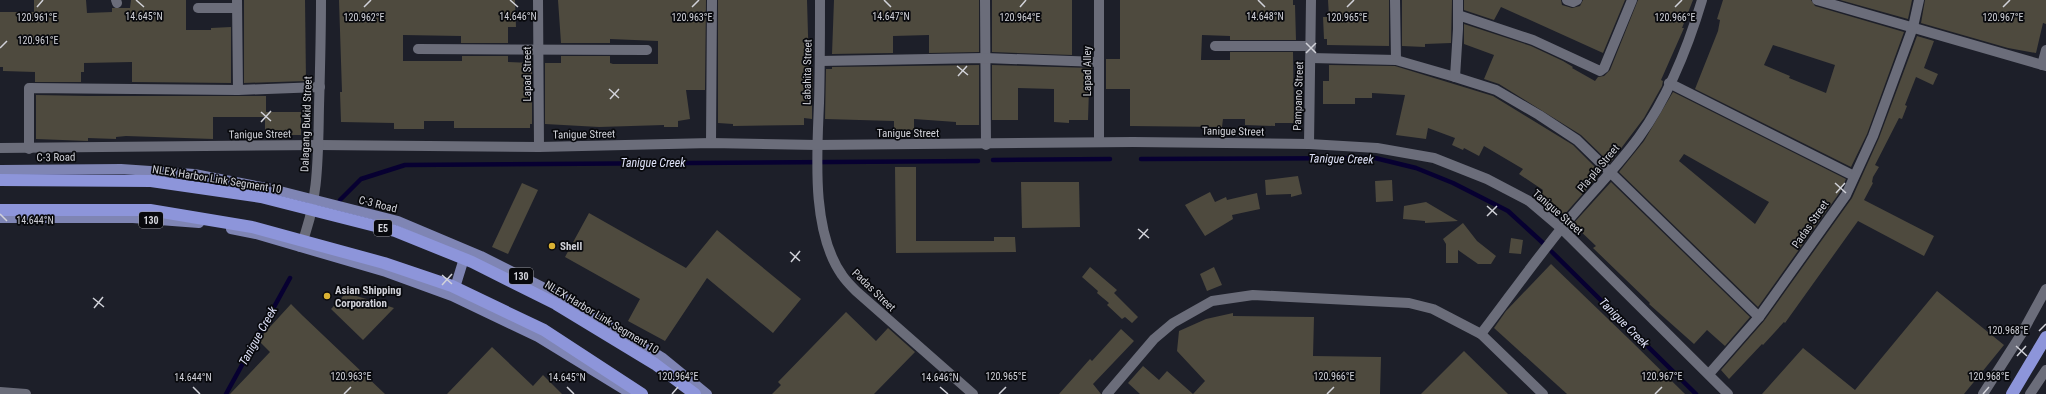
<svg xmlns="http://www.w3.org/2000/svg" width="2046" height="394" viewBox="0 0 2046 394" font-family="'Roboto Condensed',sans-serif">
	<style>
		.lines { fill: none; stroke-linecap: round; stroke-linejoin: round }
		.stream { stroke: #070031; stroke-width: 4.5 }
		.building { fill: #4e4a3e; fill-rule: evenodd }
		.street { stroke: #6b6d7a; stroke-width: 10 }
		.secondary { stroke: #6b6d7a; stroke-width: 10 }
		.primary { stroke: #7f85b4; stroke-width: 10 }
		.highway { stroke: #8d95da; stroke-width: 12 }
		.ticks { fill: none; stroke: #d1d2d9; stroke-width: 1.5 }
		.poi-dot { fill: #dbb233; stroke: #08090d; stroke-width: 1.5 }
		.labels { text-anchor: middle; stroke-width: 3.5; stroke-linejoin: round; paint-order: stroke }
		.shield { fill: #08090d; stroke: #95969c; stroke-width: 1 }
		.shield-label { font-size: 10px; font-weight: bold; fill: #d1d2d9 }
		.street-label { font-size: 11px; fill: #d1d2d9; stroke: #08090d }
		.poi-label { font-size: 11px; font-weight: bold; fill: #d1d2d9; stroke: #08090d; text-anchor: start }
		.water-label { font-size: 12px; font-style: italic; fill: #dde0f7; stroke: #08090d }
		.ticks-label { font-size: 10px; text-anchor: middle; fill: #d1d2d9; stroke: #08090d; stroke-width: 3.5; stroke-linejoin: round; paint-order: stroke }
	</style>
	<rect width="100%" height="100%" fill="#1d1f29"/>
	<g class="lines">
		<g class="stream">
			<path d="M1141,159L1375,158L1416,168L1453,183L1508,211L1543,243"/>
			<path d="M993,160L1110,159"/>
			<path d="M340,200L361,179L405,165L978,161"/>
			<path d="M1552,252L1696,394"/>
			<path d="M226,394L290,278"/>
		</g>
	</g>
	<g class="building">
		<path d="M34,0H86L87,13L112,12V8H130L131,0H186V30H211V28L231,27V83L132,82V62L84,63V72H81V82H35V72L3,71V67H0V12H34Z"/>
		<path d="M244,0H305L306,81L244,83Z"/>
		<path d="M339,0H515L516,27H508V43H461V36L403,35V61H462V56H508V62L532,63V124H530V128H454V121H424V129H394V123L341,122L340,92H342Z"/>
		<path d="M558,0H706L705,90H686L690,119L678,121V127H664V125L599,127L545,124V63H561V56H610V63L613,64H658V41L610,39V43H561Z"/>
		<path d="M718,0H807L809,69H813L812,103V119L804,118V125L733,126V124L718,123Z"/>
		<path d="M834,0H979V52L929,53V35L893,36V53L832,54Z"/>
		<path d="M992,0H1072V55L992,52Z"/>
		<path d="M1120,0H1293V5H1295L1296,40H1230V36L1202,35L1201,60H1230V52H1293L1294,123H1275V126L1245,125V119H1223L1222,127L1130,126V89H1106V59H1120Z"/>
		<path d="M1328,0H1389V46L1327,45V39H1324L1323,17H1329Z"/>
		<path d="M1402,0H1452L1451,43L1425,44V47L1402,46Z"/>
		<path d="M1464,0H1561L1562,5L1572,8L1580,6L1583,0H1625L1603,53L1501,7L1494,20L1464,10Z"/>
		<path d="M1638,0H1693L1682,28H1684L1661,80L1663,81L1662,86L1644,118L1610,163L1581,135L1499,84L1484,79L1494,55L1464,44V24L1531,46L1563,61L1573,67L1572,68L1595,81L1598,77L1604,76L1610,70Z"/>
		<path d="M1723,0H1811L1815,6L1904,32L1867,134L1851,167L1695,89L1718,31L1720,20L1717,19ZM1773,45L1835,65L1826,93L1789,78L1790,76L1764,65Z"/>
		<path d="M1840,0H1912L1908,19Z"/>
		<path d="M1925,0H2046V24L2043,23L2036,53L2008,48L1921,23Z"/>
		<path d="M1917,36L1934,41L1924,68L1938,74L1933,85L1916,77L1905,105L1907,106L1902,119L1899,118L1875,165L1879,167L1873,177L1872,182L1873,183L1864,200L1934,236L1924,256L1858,221L1785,323L1784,322L1763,345L1762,344L1729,379L1721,370L1764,321L1852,198L1879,138Z"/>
		<path d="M979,65V125H956V122L914,119V130H894V121L825,119L826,69H832V67Z"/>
		<path d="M992,65L1092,68V89H1089L1088,120H1069V123L1054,122V89L1018,88V120H992Z"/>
		<path d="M1329,65L1395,66L1493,96L1573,145L1601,173L1564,215L1540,194L1543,190L1519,174L1523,169L1484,146L1479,156L1464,148L1463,150L1452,145L1455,138L1428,128L1426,139L1396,135L1405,95L1372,93V98H1355V104H1323V81H1329Z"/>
		<path d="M1673,92L1846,179L1840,192L1758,307L1619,172L1644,141ZM1684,154L1769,202L1755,224L1679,161Z"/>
		<path d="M36,95L88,96H266V112H301V135H287V138H265V117H213V139L126,136L116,137V139L88,138V141L36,139Z"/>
		<path d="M895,167H916V241H994V237H1015L1016,252L896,253Z"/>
		<path d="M1298,176L1302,194L1291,197V194L1266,195L1265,180Z"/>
		<path d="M1392,180L1393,201L1376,202L1375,181Z"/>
		<path d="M1021,182H1079L1080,227L1022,228Z"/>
		<path d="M1611,182L1750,317L1725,346L1707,330L1694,344L1649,304L1650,303L1593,248L1596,246L1573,224Z"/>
		<path d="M522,183L538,190L508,254L492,247Z"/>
		<path d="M1210,192L1215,202L1226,197L1227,200L1257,193L1260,209L1232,215L1233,219L1205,236L1185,205Z"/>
		<path d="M1426,202L1458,221L1425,223V221L1403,219L1404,206Z"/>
		<path d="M589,213L686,268L717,230L801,299L773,333L707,278L665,341L628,321L640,299L565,257Z"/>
		<path d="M1463,223L1477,241L1496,256L1491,264H1478L1458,250V263H1446V244L1443,239Z"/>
		<path d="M1511,238L1523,240L1521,254L1509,253Z"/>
		<path d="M1551,264L1631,341L1685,394H1567L1494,328L1506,311Z"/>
		<path d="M1090,267L1117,290L1114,293L1138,317L1132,323L1125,317L1122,319L1107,305L1109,303L1097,293L1098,291L1082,277Z"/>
		<path d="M1214,267L1222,285L1207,291L1200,274Z"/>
		<path d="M1937,291L2004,345L1964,394H1762L1803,348L1855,390Z"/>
		<path d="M346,293L370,300L394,308L363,340L331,309Z"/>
		<path d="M291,304L303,316L385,394H230L270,352L258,340Z"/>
		<path d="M846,312L876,341L888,328L915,352L874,394H772L781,385L778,382Z"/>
		<path d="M1233,313V316L1314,317L1313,356L1381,357L1380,394H1193L1205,381L1177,351L1179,331L1206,319Z"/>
		<path d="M1121,329L1134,341L1093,384L1101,394H1059L1090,359L1092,361Z"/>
		<path d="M492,347L533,386L543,375L562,394H447Z"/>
		<path d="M1464,351L1508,394H1421Z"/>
		<path d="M1143,366L1159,380L1167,371L1193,394H1140L1128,383Z"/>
	</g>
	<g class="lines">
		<g class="street">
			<path d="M116,0L117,3"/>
			<path d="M237,0L238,90"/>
			<path d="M538,0L539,147"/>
			<path d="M820,0C820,34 820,69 819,103C817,155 811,231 842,275C846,281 851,286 856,291L973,394"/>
			<path d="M985,0L986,145"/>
			<path d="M1099,0V142"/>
			<path d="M1395,0L1396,60"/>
			<path d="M1567,0L1573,2L1577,0"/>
			<path d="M1817,0L2046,66"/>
			<path d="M198,8H237"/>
			<path d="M1458,15L1533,40L1600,71L1604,68L1632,0"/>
			<path d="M1215,46H1311"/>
			<path d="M418,49L647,50"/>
			<path d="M1311,58L1396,60L1455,77L1496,90L1539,115L1577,140L1759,317"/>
			<path d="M820,61L985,58L1099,62"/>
			<path d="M2042,65L2046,50"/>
			<path d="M1455,77L1458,29V0"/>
			<path d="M1669,83L1854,176"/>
			<path d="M711,143L712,0"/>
			<path d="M0,148L319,145"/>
			<path d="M29,149V88L238,90L320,87"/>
			<path d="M1481,334C1504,304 1526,273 1549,244C1577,207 1611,175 1639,137C1668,97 1688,47 1702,0"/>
			<path d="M1709,374L1759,317L1846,195L1873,136L1913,27L1919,0"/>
			<path d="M0,392L26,394"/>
			<path d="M1107,394L1154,339L1173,323L1212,301L1253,295L1409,303L1433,309L1481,334L1543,394"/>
		</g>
		<g class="secondary">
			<path d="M1309,144L1311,0"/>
			<path d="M319,145L539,147L711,143L817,145L1133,142L1309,144L1377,148L1434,158L1487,179L1529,201L1562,229L1728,394"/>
			<path d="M300,247C319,204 318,153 319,107C320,71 321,36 321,0"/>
			<path d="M1983,394L2022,333L2046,289"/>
			<path d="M2030,394L2046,370"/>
		</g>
		<g class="primary">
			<path d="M0,170L121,169L194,174L272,189L398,221L481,256L568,300L663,358L707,394"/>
			<path d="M0,218H133L199,223"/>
			<path d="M231,229L256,234L386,272L452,296L538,337L628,392"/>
			<path d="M453,294L466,252"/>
		</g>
		<g class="highway">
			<path d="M0,180L151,181L261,197L395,231L472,262L556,304L655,364L695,394"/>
			<path d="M0,210H150L252,227L384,263L452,286L544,330L642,394"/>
			<path d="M2012,394L2046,337"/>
		</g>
	</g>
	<path class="ticks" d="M136,0L144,7M510,0L518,7M884,0L891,7M1258,0L1265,7M37,7L43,0M364,7L371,0M692,7L699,0M1020,7L1026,0M1347,7L1354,0M1675,7L1682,0M2003,7L2010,0M1306,43L1316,53M0,48L7,41M1306,53L1316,43M957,66L968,75M958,76L967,66M609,89L619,98M610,99L619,89M261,112L271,121M261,122L271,111M1835,183L1846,193M1836,193L1845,183M1487,206L1497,215M0,214L7,221M1487,216L1497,206M1138,229L1149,238M1139,239L1148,229M790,252L800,261M791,262L800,251M442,275L452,284M442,285L452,274M93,298L104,307M94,308L103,297M2039,331L2046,324M2016,346L2027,356M2017,356L2026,346M193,387L200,394M567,387L574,394M940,387L948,394M344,394L351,387M672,394L678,387M999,394L1006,387M1327,394L1334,387M1655,394L1662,387M1983,394L1989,387"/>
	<g class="poi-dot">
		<circle cx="552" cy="246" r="4"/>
		<circle cx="327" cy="296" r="4"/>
	</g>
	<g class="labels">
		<g class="shield">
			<rect x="139" y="212" width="24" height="16" rx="3"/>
			<rect x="374" y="220" width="18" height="16" rx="3"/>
			<rect x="509" y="268" width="24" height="16" rx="3"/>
		</g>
		<g class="shield-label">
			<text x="151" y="224">130</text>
			<text x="383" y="232">E5</text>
			<text x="521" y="280">130</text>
		</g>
		<g class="street-label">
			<text transform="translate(1087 71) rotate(-90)" y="4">Lapad Alley</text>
			<text transform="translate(807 72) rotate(-89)" y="4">Labahita Street</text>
			<text transform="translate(527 74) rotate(-90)" y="4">Lapad Street</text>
			<text transform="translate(1298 96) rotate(-88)" y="4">Pampano Street</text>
			<text transform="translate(306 124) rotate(-88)" y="4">Dalagang Bukid Street</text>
			<text transform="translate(1233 131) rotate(1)" y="4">Tanigue Street</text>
			<text x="908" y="137">Tanigue Street</text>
			<text transform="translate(260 134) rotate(-1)" y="4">Tanigue Street</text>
			<text transform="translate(584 134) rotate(-1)" y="4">Tanigue Street</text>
			<text transform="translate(56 157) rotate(-1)" y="4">C-3 Road</text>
			<text transform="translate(1598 168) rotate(-50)" y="4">Pla-pla Street</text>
			<text transform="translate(217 179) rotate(9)" y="4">NLEX Harbor Link Segment 10</text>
			<text transform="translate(378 204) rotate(14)" y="4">C-3 Road</text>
			<text transform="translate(1558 212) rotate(41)" y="4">Tanigue Street</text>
			<text transform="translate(1810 224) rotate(-55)" y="4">Padas Street</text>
			<text transform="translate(874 290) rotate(44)" y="4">Padas Street</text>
			<text transform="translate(602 317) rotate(31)" y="4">NLEX Harbor Link Segment 10</text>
		</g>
		<g class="poi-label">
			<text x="560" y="250">Shell</text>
			<text x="335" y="294">Asian Shipping<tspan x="335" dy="13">Corporation</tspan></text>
		</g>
		<g class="water-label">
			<text transform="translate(1341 159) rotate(1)" y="4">Tanigue Creek</text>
			<text x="653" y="167">Tanigue Creek</text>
			<text transform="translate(1624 323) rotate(45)" y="4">Tanigue Creek</text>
			<text transform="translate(258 336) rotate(-61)" y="4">Tanigue Creek</text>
		</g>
	</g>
	<g class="ticks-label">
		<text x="144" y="20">14.645°N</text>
		<text x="518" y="20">14.646°N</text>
		<text x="891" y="20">14.647°N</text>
		<text x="1265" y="20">14.648°N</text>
		<text x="364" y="21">120.962°E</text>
		<text x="692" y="21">120.963°E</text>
		<text x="37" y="21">120.961°E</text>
		<text x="1020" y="21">120.964°E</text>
		<text x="1347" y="21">120.965°E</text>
		<text x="1675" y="21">120.966°E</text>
		<text x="2003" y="21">120.967°E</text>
		<text x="38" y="44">120.961°E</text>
		<text x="35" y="224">14.644°N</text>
		<text x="2008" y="334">120.968°E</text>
		<text x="351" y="380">120.963°E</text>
		<text x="678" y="380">120.964°E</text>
		<text x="1006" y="380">120.965°E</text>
		<text x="1334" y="380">120.966°E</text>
		<text x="1662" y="380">120.967°E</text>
		<text x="1989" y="380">120.968°E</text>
		<text x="193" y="381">14.644°N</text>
		<text x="567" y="381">14.645°N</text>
		<text x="940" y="381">14.646°N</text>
	</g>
</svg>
